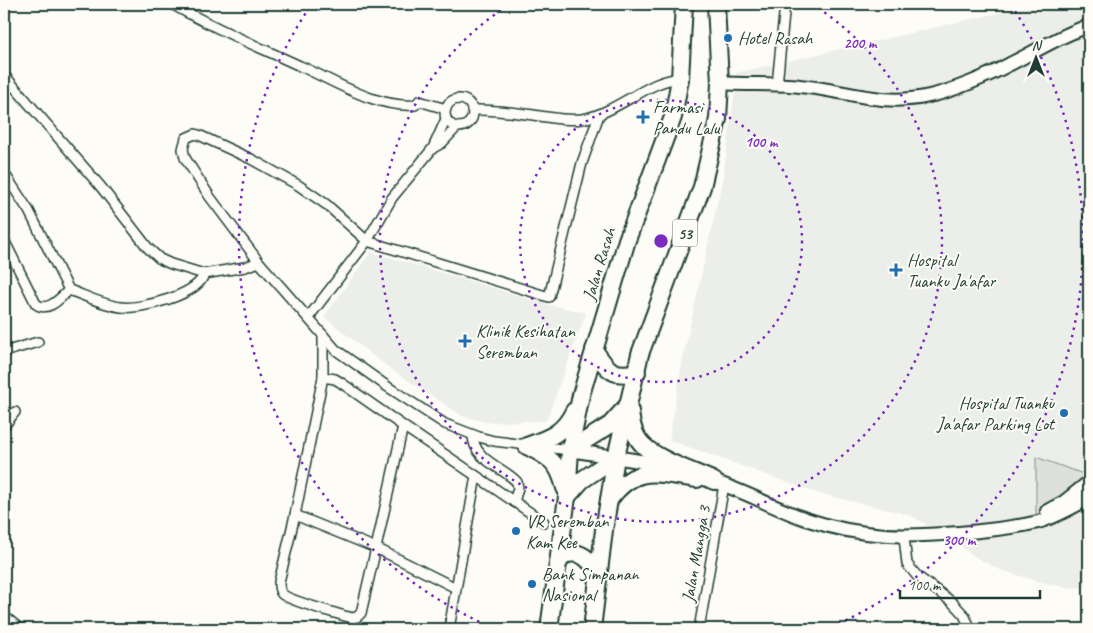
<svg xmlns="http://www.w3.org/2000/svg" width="1093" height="633" viewBox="0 0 1093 633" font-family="Caveat,sans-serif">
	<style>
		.built { fill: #eceee9 }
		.green { fill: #dde0db; stroke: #7e8e88 }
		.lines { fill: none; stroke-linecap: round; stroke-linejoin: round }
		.street-casing { stroke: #1f3d34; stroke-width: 12 }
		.secondary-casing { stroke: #1f3d34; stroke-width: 16 }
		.highway-casing { stroke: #1f3d34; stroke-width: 20 }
		.street { stroke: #fdfcf7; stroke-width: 9 }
		.secondary { stroke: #fdfcf7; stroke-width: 12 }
		.highway { stroke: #fdfcf7; stroke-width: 16 }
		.ring { fill: none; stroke: #7b2cbf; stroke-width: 2.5; stroke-dasharray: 2.5 5 }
		.poi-dot { fill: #1f6fb2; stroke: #fdfcf7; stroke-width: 2 }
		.labels { text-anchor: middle; stroke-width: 4; stroke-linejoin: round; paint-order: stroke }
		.shield { fill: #fdfcf7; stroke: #62766e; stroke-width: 1 }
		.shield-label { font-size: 16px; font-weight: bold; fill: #1f3d34 }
		.poi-label { font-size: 18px; fill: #1f3d34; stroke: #fdfcf7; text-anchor: start }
		.street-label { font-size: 18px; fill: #1f3d34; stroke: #fdfcf7 }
		.centre { fill: #7b2cbf; stroke: #fdfcf7; stroke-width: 2.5 }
		.ring-label { font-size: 15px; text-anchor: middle; font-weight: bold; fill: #7b2cbf; stroke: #fdfcf7; stroke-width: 4; stroke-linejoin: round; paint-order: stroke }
	</style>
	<rect width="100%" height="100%" fill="#fdfcf7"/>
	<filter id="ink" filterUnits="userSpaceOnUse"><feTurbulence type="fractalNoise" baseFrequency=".02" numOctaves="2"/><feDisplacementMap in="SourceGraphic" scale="10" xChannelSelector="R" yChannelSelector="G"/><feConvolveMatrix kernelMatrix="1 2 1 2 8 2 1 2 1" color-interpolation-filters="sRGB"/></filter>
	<g filter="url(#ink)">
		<g class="built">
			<path d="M1037,4H1089V587L1069,588L1044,583L1001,570L977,558L943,534L910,515L817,493L669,440L682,363L723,177L736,84V73Z"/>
			<path d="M371,252L547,304L586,313L546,421L487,422L462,416L385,365L324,317Z"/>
		</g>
		<path class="green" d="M1036,457L1089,476L1063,502L1036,517Z"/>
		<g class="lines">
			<g class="street-casing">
				<g id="street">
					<path d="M172,4C213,28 257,46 300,66C335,81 375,108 415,105L419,101L446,109"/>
					<path d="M4,75L101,187L148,248L160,259L171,264L204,274L245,267L259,262"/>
					<path d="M777,85L785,4"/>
					<circle cx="459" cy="113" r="14"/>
					<path d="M472,110C495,109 517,113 540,116C554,118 569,121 582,119C616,114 652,77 680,79"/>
					<path d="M433,148L442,143L457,127"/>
					<path d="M4,173L29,211L69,290C86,296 103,305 121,307C139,310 199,295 204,274"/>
					<path d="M4,240L36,304C48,313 60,298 69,290"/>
					<path d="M308,318L367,241L392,198L433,148L446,119"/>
					<path d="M323,335V377L295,515L279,582C279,587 279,590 282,594C289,601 339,614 352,618L357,617L361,613L376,548L456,588"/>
					<path d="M4,352L38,342"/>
					<path d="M4,426L15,412"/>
					<path d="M403,426L544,522"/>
					<path d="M473,435C473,460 503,467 517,482L518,488L514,502"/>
					<path d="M570,450L494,441L479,437L445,424L388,387L336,350L259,262L210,197L185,158L183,149L186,138L195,134L201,136L251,159L298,185L327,205L367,241L549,297L582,163L599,115"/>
					<path d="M295,515L376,548L403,426L340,382L335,379L323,377"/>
					<path d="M904,537L907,564L917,576L952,602L964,615L971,629"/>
					<path d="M4,616L20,629"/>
					<path d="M449,629L476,476"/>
					<path d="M699,629L724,485"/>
				</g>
			</g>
			<g class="secondary-casing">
				<g id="secondary">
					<path d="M720,83C747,85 774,83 800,86C845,90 882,107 929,96C953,91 988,76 1010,64C1037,51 1060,35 1089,26"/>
					<path d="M570,450L646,462L675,470"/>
					<path d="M706,479C742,489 776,510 812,521C864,538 906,537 959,533C984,531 1013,528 1038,522C1056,517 1073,507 1089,498"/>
					<path d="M1047,511L1064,502L1089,482"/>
				</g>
			</g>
			<g class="highway-casing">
				<g id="highway">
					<path d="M594,350C607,369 612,378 637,372"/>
					<path d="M630,411C631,424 634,437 644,446C658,460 695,472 714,481"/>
					<path d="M527,446C549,438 563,434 574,411"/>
					<path d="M527,446C550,458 558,461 565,488"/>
					<path d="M570,450L610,425L628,405"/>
					<path d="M567,497L582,480L616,457"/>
					<path d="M609,500C636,463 657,474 697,479"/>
					<path d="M558,563L564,555C581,549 590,560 598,573"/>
					<path d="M549,629L567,497L570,450L581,395L627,240L673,117L680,79L684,4"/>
					<path d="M592,629L604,530L616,457L640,354L702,187L718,119L720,83L716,4"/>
				</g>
			</g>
			<use href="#street" class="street"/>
			<use href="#secondary" class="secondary"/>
			<use href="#highway" class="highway"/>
		</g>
	</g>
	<g class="ring">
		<circle cx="661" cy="241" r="141"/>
		<path d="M812 4A281 281 0 1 1 510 4"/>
		<path d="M493 628A422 422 0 0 1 311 5M1011 5A422 422 0 0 1 829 628"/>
	</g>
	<g class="poi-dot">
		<circle cx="728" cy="38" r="5"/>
		<path d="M640.5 109.5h5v5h5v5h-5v5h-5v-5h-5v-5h5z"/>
		<path d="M893.5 262.5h5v5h5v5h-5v5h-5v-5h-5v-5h5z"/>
		<path d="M462.5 333.5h5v5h5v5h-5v5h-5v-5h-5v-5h5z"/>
		<circle cx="1064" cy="413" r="5"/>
		<circle cx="516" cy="531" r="5"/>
		<circle cx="532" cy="584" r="5"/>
	</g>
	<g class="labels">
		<rect class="shield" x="672.5" y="219.5" width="25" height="27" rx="4"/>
		<g class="shield-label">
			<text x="685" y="239">53</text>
		</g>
		<g class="poi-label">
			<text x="738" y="44">Hotel Rasah</text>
			<text x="653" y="113">Farmasi<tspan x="653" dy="21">Pandu Lalu</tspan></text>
			<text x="907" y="266">Hospital<tspan x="907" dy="21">Tuanku Ja'afar</tspan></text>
			<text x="476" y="337">Klinik Kesihatan<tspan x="476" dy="21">Seremban</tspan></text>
			<text x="1054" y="409" text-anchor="end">Hospital Tuanku<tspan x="1054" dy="21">Ja'afar Parking Lot</tspan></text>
			<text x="526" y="527">VR Seremban<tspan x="526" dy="21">Kam Kee</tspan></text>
			<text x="542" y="580">Bank Simpanan<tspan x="542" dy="21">Nasional</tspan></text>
		</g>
		<g class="street-label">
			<text transform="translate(599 264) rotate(-73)" y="6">Jalan Rasah</text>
			<text transform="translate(696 554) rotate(-80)" y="6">Jalan Mangga 3</text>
		</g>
	</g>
	<circle cx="661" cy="241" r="8" class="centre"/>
	<g class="ring-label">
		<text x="860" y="48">200 m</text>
		<text x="761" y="147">100 m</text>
		<text x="959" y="545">300 m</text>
	</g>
	<rect width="1093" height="633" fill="none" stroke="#fdfcf7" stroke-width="20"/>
	<rect x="10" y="10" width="1073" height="613" fill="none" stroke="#1f3d34" stroke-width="2" filter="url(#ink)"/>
	<g transform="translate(1036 58)" stroke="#fdfcf7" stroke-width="4" paint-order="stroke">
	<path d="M0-4L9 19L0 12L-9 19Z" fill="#1f3d34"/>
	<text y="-8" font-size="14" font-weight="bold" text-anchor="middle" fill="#1f3d34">N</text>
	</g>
	<path d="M900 590v8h140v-8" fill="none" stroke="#1f3d34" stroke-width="2.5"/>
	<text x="908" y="590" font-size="15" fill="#1f3d34" stroke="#fdfcf7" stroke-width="4" paint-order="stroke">100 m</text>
</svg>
